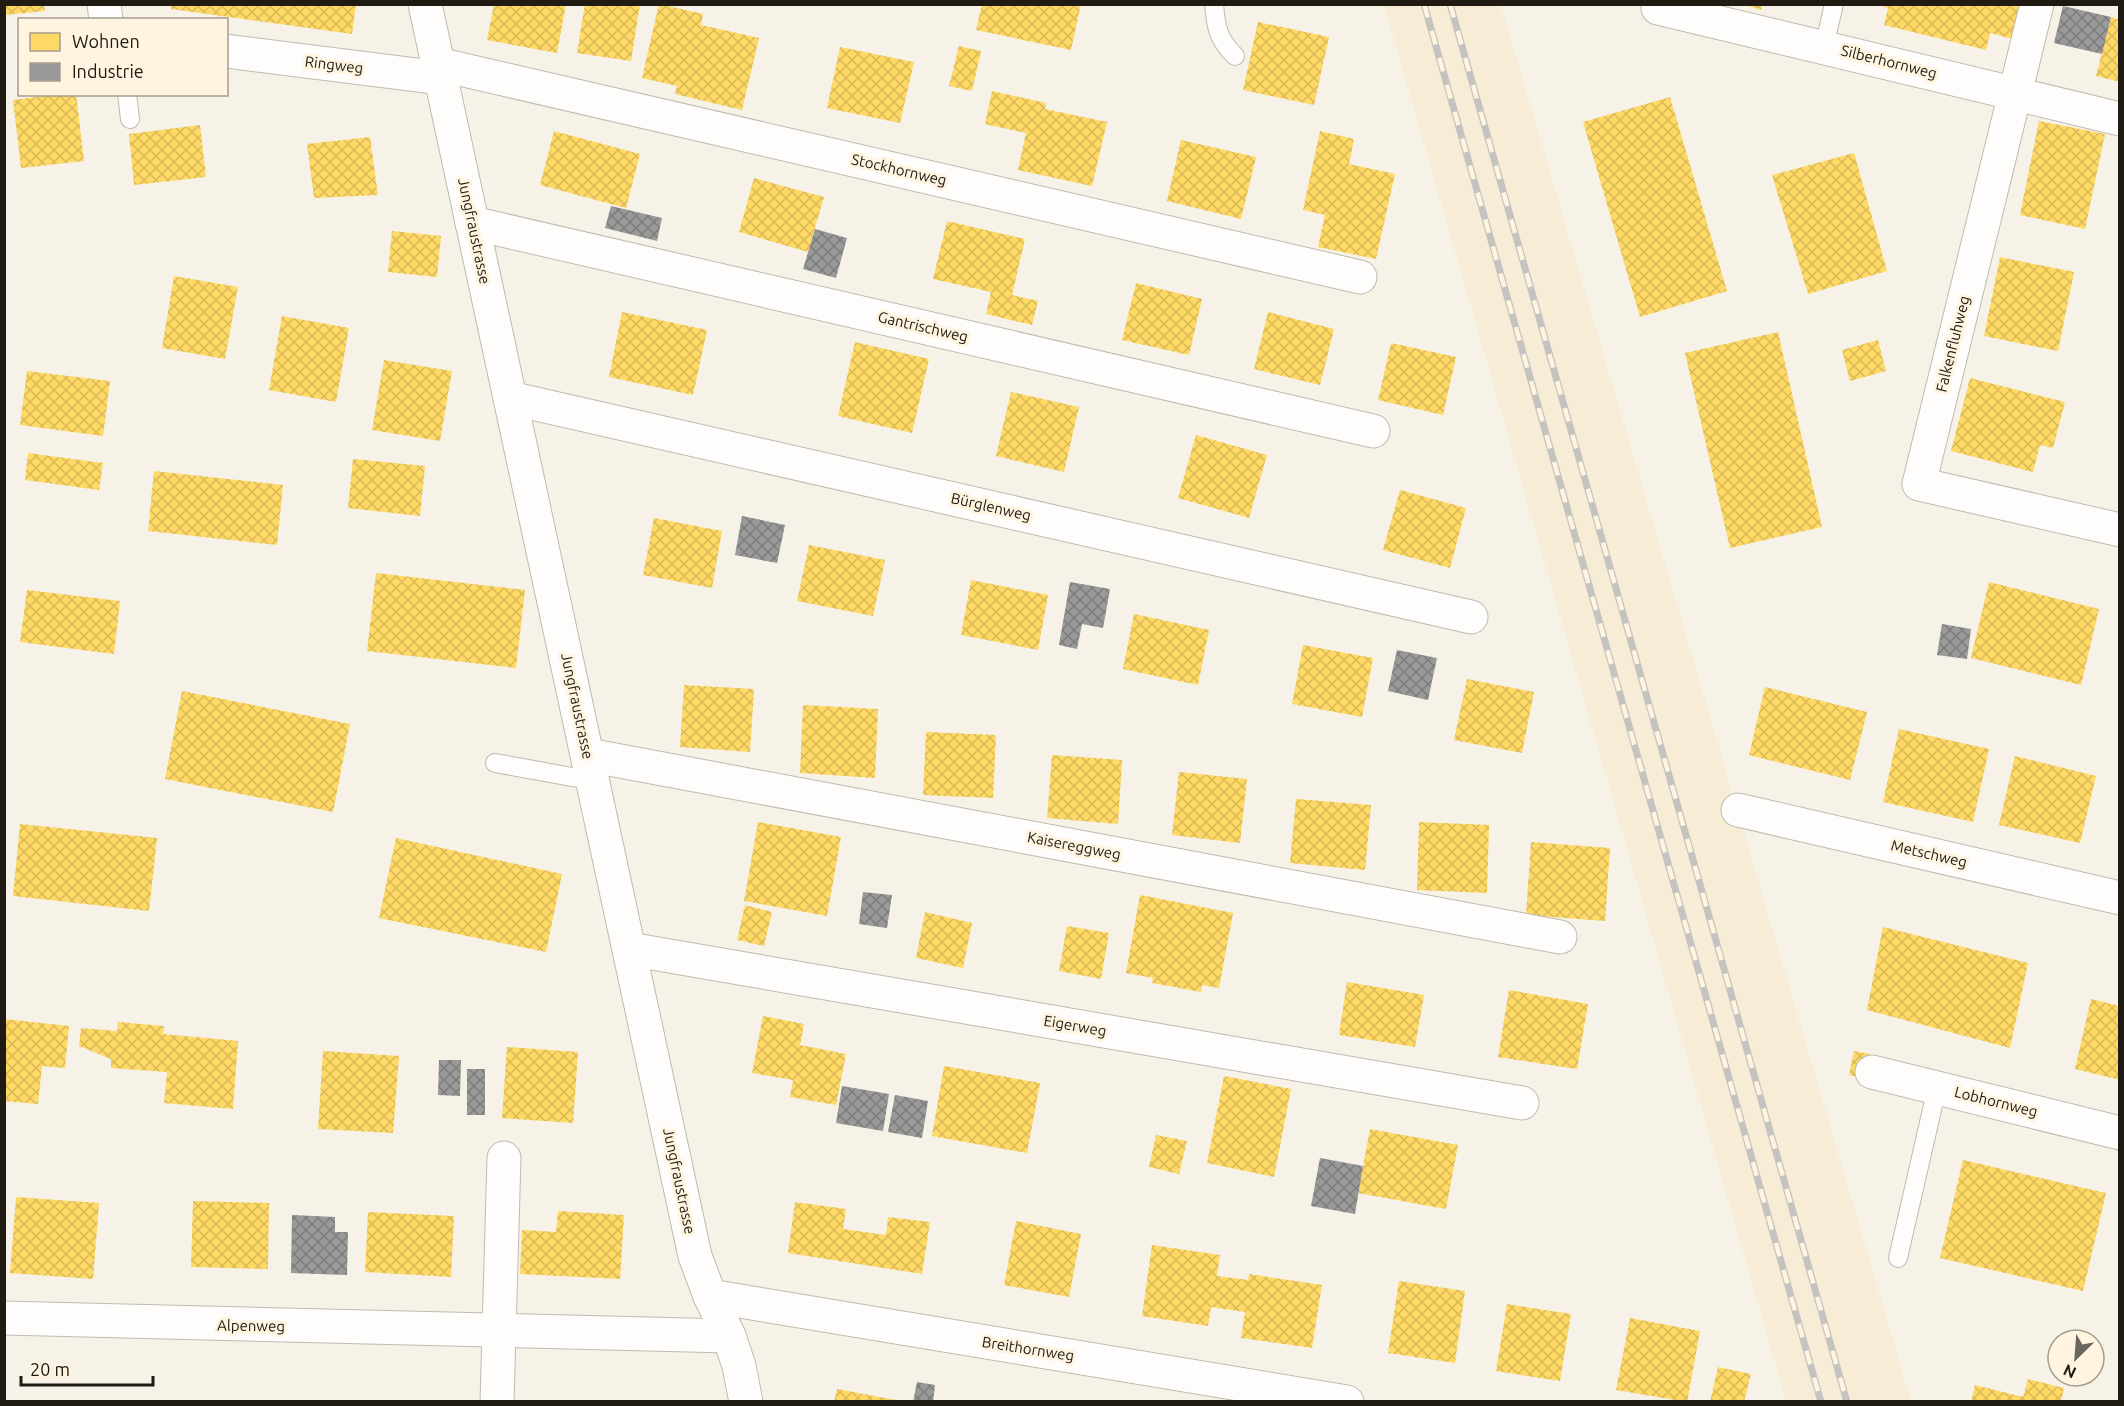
<svg xmlns="http://www.w3.org/2000/svg" width="2124" height="1406" viewBox="0 0 2124 1406" font-family="Ubuntu,sans-serif">
	<style>
		.built { fill: #f7ecd5 }
		.homes { fill: url(#homes-cross-hatch) }
		.industry { fill: url(#industry-cross-hatch) }
		.lines { fill: none; stroke-linecap: round; stroke-linejoin: round }
		.service-casing { stroke: #bfbbb1; stroke-width: 20 }
		.minor-casing { stroke: #bfbbb1; stroke-width: 35 }
		.service { stroke: #fefdfb; stroke-width: 18 }
		.minor { stroke: #fefdfb; stroke-width: 33 }
		.rail-casing { stroke: #c5c3c0; stroke-width: 7 }
		.rail { stroke: #fef4e0; stroke-width: 4.5; stroke-dasharray: 14; stroke-linecap: butt }
		.labels { text-anchor: middle; stroke-width: 6; stroke-linejoin: round; paint-order: stroke }
		.street-label { font-size: 15px; fill: #1f1b12; stroke: #fef4e0 }
	</style>
	<defs>
		<pattern id="homes-cross-hatch" width="8" height="8" patternUnits="userSpaceOnUse" patternTransform="scale(1.5)"><rect width="8" height="8" fill="#ffd966"/><path d="M0 0l8 8M0 8l8-8" fill="none" stroke="#daba57"/></pattern>
		<pattern id="industry-cross-hatch" width="8" height="8" patternUnits="userSpaceOnUse" patternTransform="scale(1.5)"><rect width="8" height="8" fill="#999"/><path d="M0 0l8 8M0 8l8-8" fill="none" stroke="#7c7c7b"/></pattern>
	</defs>
	<rect width="100%" height="100%" fill="#f7f2e7"/>
	<path class="built" d="M1384,5H1501L1911,1401H1786Z"/>
	<g class="homes">
		<path d="M4,4H44L45,11L4,15Z"/>
		<path d="M171,4H356L352,34L171,9Z"/>
		<path d="M494,4H566L557,53L487,40Z"/>
		<path d="M585,4H640L631,61L577,53Z"/>
		<path d="M659,4L703,14L701,25L759,38L742,110L675,94L677,86L642,78Z"/>
		<path d="M982,4H1081L1071,50L976,30Z"/>
		<path d="M1742,4H1762L1761,10Z"/>
		<path d="M1875,4H2022L2013,39L1990,33L1986,50L1884,25L1888,8Z"/>
		<path d="M2111,17L2120,20V82L2096,76Z"/>
		<path d="M1258,22L1329,37L1314,105L1243,90Z"/>
		<path d="M959,46L981,51L972,91L949,86Z"/>
		<path d="M840,47L914,62L900,123L827,108Z"/>
		<path d="M992,91L1046,103L1045,109L1107,122L1092,186L1018,170L1026,133L985,124Z"/>
		<path d="M60,94H76L84,161L21,168L13,100Z"/>
		<path d="M1670,97L1727,291L1640,317L1583,122Z"/>
		<path d="M2039,121L2105,134L2085,229L2020,215Z"/>
		<path d="M200,125L206,177L134,185L129,134Z"/>
		<path d="M554,131L640,154L626,208L540,185Z"/>
		<path d="M1320,131L1354,139L1349,164L1395,174L1376,259L1318,247L1325,215L1303,210Z"/>
		<path d="M370,137L378,195L314,198L307,144Z"/>
		<path d="M1181,140L1256,157L1241,219L1167,201Z"/>
		<path d="M1854,153L1887,271L1808,294L1772,175Z"/>
		<path d="M754,178L824,197L808,252L739,232Z"/>
		<path d="M947,221L1025,239L1012,295L1038,301L1032,325L986,314L991,292L933,279Z"/>
		<path d="M392,231L441,236L437,277L388,272Z"/>
		<path d="M2000,257L2074,272L2058,351L1984,336Z"/>
		<path d="M174,276L238,287L225,359L162,348Z"/>
		<path d="M1136,283L1202,299L1189,355L1122,340Z"/>
		<path d="M622,312L707,330L693,395L609,377Z"/>
		<path d="M1268,312L1334,329L1320,385L1254,369Z"/>
		<path d="M282,316L349,328L336,402L269,390Z"/>
		<path d="M1778,332L1822,527L1730,548L1685,353Z"/>
		<path d="M1878,340L1886,371L1850,381L1842,350Z"/>
		<path d="M855,342L929,359L912,433L838,416Z"/>
		<path d="M1391,343L1456,357L1443,415L1378,400Z"/>
		<path d="M384,360L452,371L440,441L372,430Z"/>
		<path d="M27,371L110,381L103,436L20,425Z"/>
		<path d="M1970,378L2065,402L2053,448L2040,445L2033,472L1951,451Z"/>
		<path d="M1011,392L1079,407L1064,472L996,456Z"/>
		<path d="M1196,435L1267,455L1249,518L1178,498Z"/>
		<path d="M28,453L103,463L99,490L25,480Z"/>
		<path d="M353,459L425,466L420,516L348,508Z"/>
		<path d="M154,471L283,485L277,545L148,531Z"/>
		<path d="M1400,490L1466,508L1450,568L1383,550Z"/>
		<path d="M654,518L722,531L712,588L643,575Z"/>
		<path d="M809,545L885,560L873,616L797,601Z"/>
		<path d="M376,573L525,590L516,668L367,651Z"/>
		<path d="M971,580L1048,595L1038,650L961,635Z"/>
		<path d="M1989,582L2099,609L2081,685L1971,658Z"/>
		<path d="M27,590L120,601L114,654L20,642Z"/>
		<path d="M1134,614L1209,630L1198,685L1123,669Z"/>
		<path d="M1303,645L1373,658L1362,717L1292,704Z"/>
		<path d="M1467,679L1534,692L1522,753L1454,740Z"/>
		<path d="M684,685L754,689L750,752L680,747Z"/>
		<path d="M1765,687L1867,712L1850,780L1749,755Z"/>
		<path d="M182,691L350,724L333,812L165,779Z"/>
		<path d="M803,705L878,709L875,778L800,773Z"/>
		<path d="M1899,729L1989,749L1973,822L1883,802Z"/>
		<path d="M926,732L996,735L993,798L923,795Z"/>
		<path d="M1052,755L1122,760L1118,824L1047,818Z"/>
		<path d="M2015,756L2096,776L2080,843L1999,825Z"/>
		<path d="M1179,772L1247,779L1240,843L1172,835Z"/>
		<path d="M1296,799L1371,805L1365,870L1290,863Z"/>
		<path d="M758,822L841,837L827,916L744,901Z"/>
		<path d="M1419,822L1489,825L1487,893L1417,890Z"/>
		<path d="M20,824L157,838L149,911L13,896Z"/>
		<path d="M396,838L562,874L546,952L379,918Z"/>
		<path d="M1531,842L1610,848L1605,921L1526,915Z"/>
		<path d="M1140,895L1233,913L1219,988L1202,985L1201,992L1152,983L1153,978L1126,973Z"/>
		<path d="M745,905L772,912L764,946L737,940Z"/>
		<path d="M925,912L972,923L963,968L916,958Z"/>
		<path d="M1067,926L1109,933L1101,979L1059,971Z"/>
		<path d="M1883,927L2028,963L2010,1048L1867,1010Z"/>
		<path d="M1347,982L1424,995L1415,1047L1339,1035Z"/>
		<path d="M1509,990L1588,1004L1577,1069L1498,1057Z"/>
		<path d="M2091,999L2120,1006V1080L2075,1069Z"/>
		<path d="M763,1016L804,1024L800,1045L846,1054L836,1105L790,1097L793,1080L752,1073Z"/>
		<path d="M4,1019L69,1026L65,1068L42,1066L38,1104L4,1101Z"/>
		<path d="M118,1022L164,1026L163,1034L238,1041L233,1109L164,1103L167,1072L111,1068V1059L79,1046L81,1028L117,1031Z"/>
		<path d="M507,1047L578,1052L573,1123L502,1118Z"/>
		<path d="M323,1051L399,1056L393,1133L318,1129Z"/>
		<path d="M1854,1051L1870,1054L1864,1078L1849,1075Z"/>
		<path d="M944,1066L1040,1083L1027,1153L932,1136Z"/>
		<path d="M1224,1076L1291,1089L1274,1177L1207,1163Z"/>
		<path d="M1370,1129L1458,1145L1446,1209L1358,1193Z"/>
		<path d="M1156,1135L1187,1141L1179,1174L1149,1167Z"/>
		<path d="M1963,1160L2106,1193L2083,1291L1940,1258Z"/>
		<path d="M16,1197L99,1203L93,1279L10,1273Z"/>
		<path d="M193,1201L269,1203L268,1269L191,1267Z"/>
		<path d="M795,1202L846,1209L843,1229L886,1235L888,1217L930,1222L922,1274L788,1253Z"/>
		<path d="M558,1211L624,1215L620,1279L520,1274L522,1230L556,1232Z"/>
		<path d="M368,1212L454,1216L451,1277L365,1272Z"/>
		<path d="M1016,1221L1081,1234L1069,1297L1004,1285Z"/>
		<path d="M1152,1245L1220,1255L1217,1276L1248,1280L1249,1274L1322,1285L1312,1348L1241,1338L1245,1312L1211,1307L1208,1326L1142,1316Z"/>
		<path d="M1399,1281L1465,1291L1455,1363L1388,1353Z"/>
		<path d="M1507,1304L1571,1314L1560,1381L1496,1371Z"/>
		<path d="M1630,1318L1700,1331L1687,1402L1616,1390Z"/>
		<path d="M1718,1367L1751,1374L1744,1402H1710Z"/>
		<path d="M2028,1379L2064,1388L2061,1402H1971L1975,1385L2023,1397Z"/>
		<path d="M837,1389L896,1400V1402H834Z"/>
	</g>
	<g class="industry">
		<path d="M2063,6L2111,17L2102,54L2054,43Z"/>
		<path d="M611,206L662,218L657,241L605,228Z"/>
		<path d="M815,229L847,238L836,278L803,269Z"/>
		<path d="M742,516L785,525L777,563L735,555Z"/>
		<path d="M1070,582L1110,589L1103,628L1082,624L1077,649L1059,645Z"/>
		<path d="M1942,624L1971,629L1967,659L1937,655Z"/>
		<path d="M1397,650L1437,658L1428,700L1388,691Z"/>
		<path d="M863,892L892,895L887,928L859,924Z"/>
		<path d="M439,1060H461L460,1096L438,1095Z"/>
		<rect x="467" y="1069" width="18" height="46"/>
		<path d="M842,1086L889,1094L883,1131L836,1123Z"/>
		<path d="M895,1095L928,1101L922,1138L888,1132Z"/>
		<path d="M1320,1158L1363,1166L1355,1214L1311,1206Z"/>
		<path d="M292,1215L335,1217V1232H348L347,1275L291,1273Z"/>
		<path d="M917,1382L935,1385L933,1402H913Z"/>
	</g>
	<g class="lines">
		<g class="service-casing">
			<g id="service">
				<path d="M1214,4C1216,28 1218,39 1235,56"/>
				<path d="M1824,47L1834,4"/>
				<path d="M127,94L130,119"/>
				<path d="M495,763L594,781"/>
				<path d="M1898,1258L1937,1088"/>
			</g>
		</g>
		<g class="minor-casing">
			<g id="minor">
				<path d="M104,4L106,20"/>
				<path d="M425,4L695,1256L710,1296L729,1336L739,1366L746,1402"/>
				<path d="M2037,4L1919,484L2120,530"/>
				<path d="M1658,8L2120,119"/>
				<path d="M226,51L441,78"/>
				<path d="M438,64L1360,277"/>
				<path d="M472,223L1373,431"/>
				<path d="M510,398L1471,617"/>
				<path d="M588,755L1560,937"/>
				<path d="M1738,810L2120,898"/>
				<path d="M629,949L1522,1103"/>
				<path d="M1872,1072L2120,1133"/>
				<path d="M710,1296L1347,1402"/>
				<path d="M4,1318L729,1336"/>
				<path d="M497,1402L504,1158"/>
			</g>
		</g>
		<use href="#service" class="service"/>
		<use href="#minor" class="minor"/>
		<g class="rail-casing">
			<g id="rail">
				<path d="M1424,4L1821,1402"/>
				<path d="M1450,4L1847,1402"/>
			</g>
		</g>
		<use href="#rail" class="rail"/>
	</g>
	<g class="labels">
		<g class="street-label">
			<text transform="translate(1889 62) rotate(14)" y="5">Silberhornweg</text>
			<text transform="translate(334 65) rotate(7)" y="5">Ringweg</text>
			<text transform="translate(899 170) rotate(13)" y="5">Stockhornweg</text>
			<text transform="translate(474 231) rotate(78)" y="5">Jungfraustrasse</text>
			<text transform="translate(923 327) rotate(13)" y="5">Gantrischweg</text>
			<text transform="translate(1953 344) rotate(-76)" y="5">Falkenfluhweg</text>
			<text transform="translate(991 507) rotate(13)" y="5">Bürglenweg</text>
			<text transform="translate(577 706) rotate(78)" y="5">Jungfraustrasse</text>
			<text transform="translate(1074 846) rotate(11)" y="5">Kaisereggweg</text>
			<text transform="translate(1929 854) rotate(13)" y="5">Metschweg</text>
			<text transform="translate(1075 1026) rotate(10)" y="5">Eigerweg</text>
			<text transform="translate(1996 1102) rotate(14)" y="5">Lobhornweg</text>
			<text transform="translate(679 1181) rotate(78)" y="5">Jungfraustrasse</text>
			<text transform="translate(251 1326) rotate(1)" y="5">Alpenweg</text>
			<text transform="translate(1028 1349) rotate(9)" y="5">Breithornweg</text>
		</g>
	</g>
	<rect width="2124" height="1406" fill="none" stroke="#1f1b12" stroke-width="12"/>
	<rect x="18" y="18" width="210" height="78" fill="#fef4e0" stroke="#a59d8e" stroke-width="1.5"/>
	<rect x="30" y="33" width="30" height="18" fill="#ffd966" stroke="#a59d8e" stroke-width="1.5"/>
	<text x="72" y="48" font-size="18" fill="#1f1b12">Wohnen</text>
	<rect x="30" y="63" width="30" height="18" fill="#999999" stroke="#a59d8e" stroke-width="1.5"/>
	<text x="72" y="78" font-size="18" fill="#1f1b12">Industrie</text>
	<g transform="translate(2076 1358) rotate(205)"><circle r="28" fill="#fef4e0" stroke="#a59d8e" stroke-width="1.5"/>
	<path d="M0-4.5L10 22L0 15L-10 22Z" fill="#6b665d"/>
	<text y="-9" font-size="16" font-weight="bold" text-anchor="middle" fill="#1f1b12">N</text>
	</g>
	<path d="M21 1376v9h132v-9" fill="none" stroke="#1f1b12" stroke-width="3"/>
	<text x="30" y="1376" font-size="18" fill="#1f1b12" stroke="#fef4e0" stroke-width="4.5" paint-order="stroke">20 m</text>
</svg>
